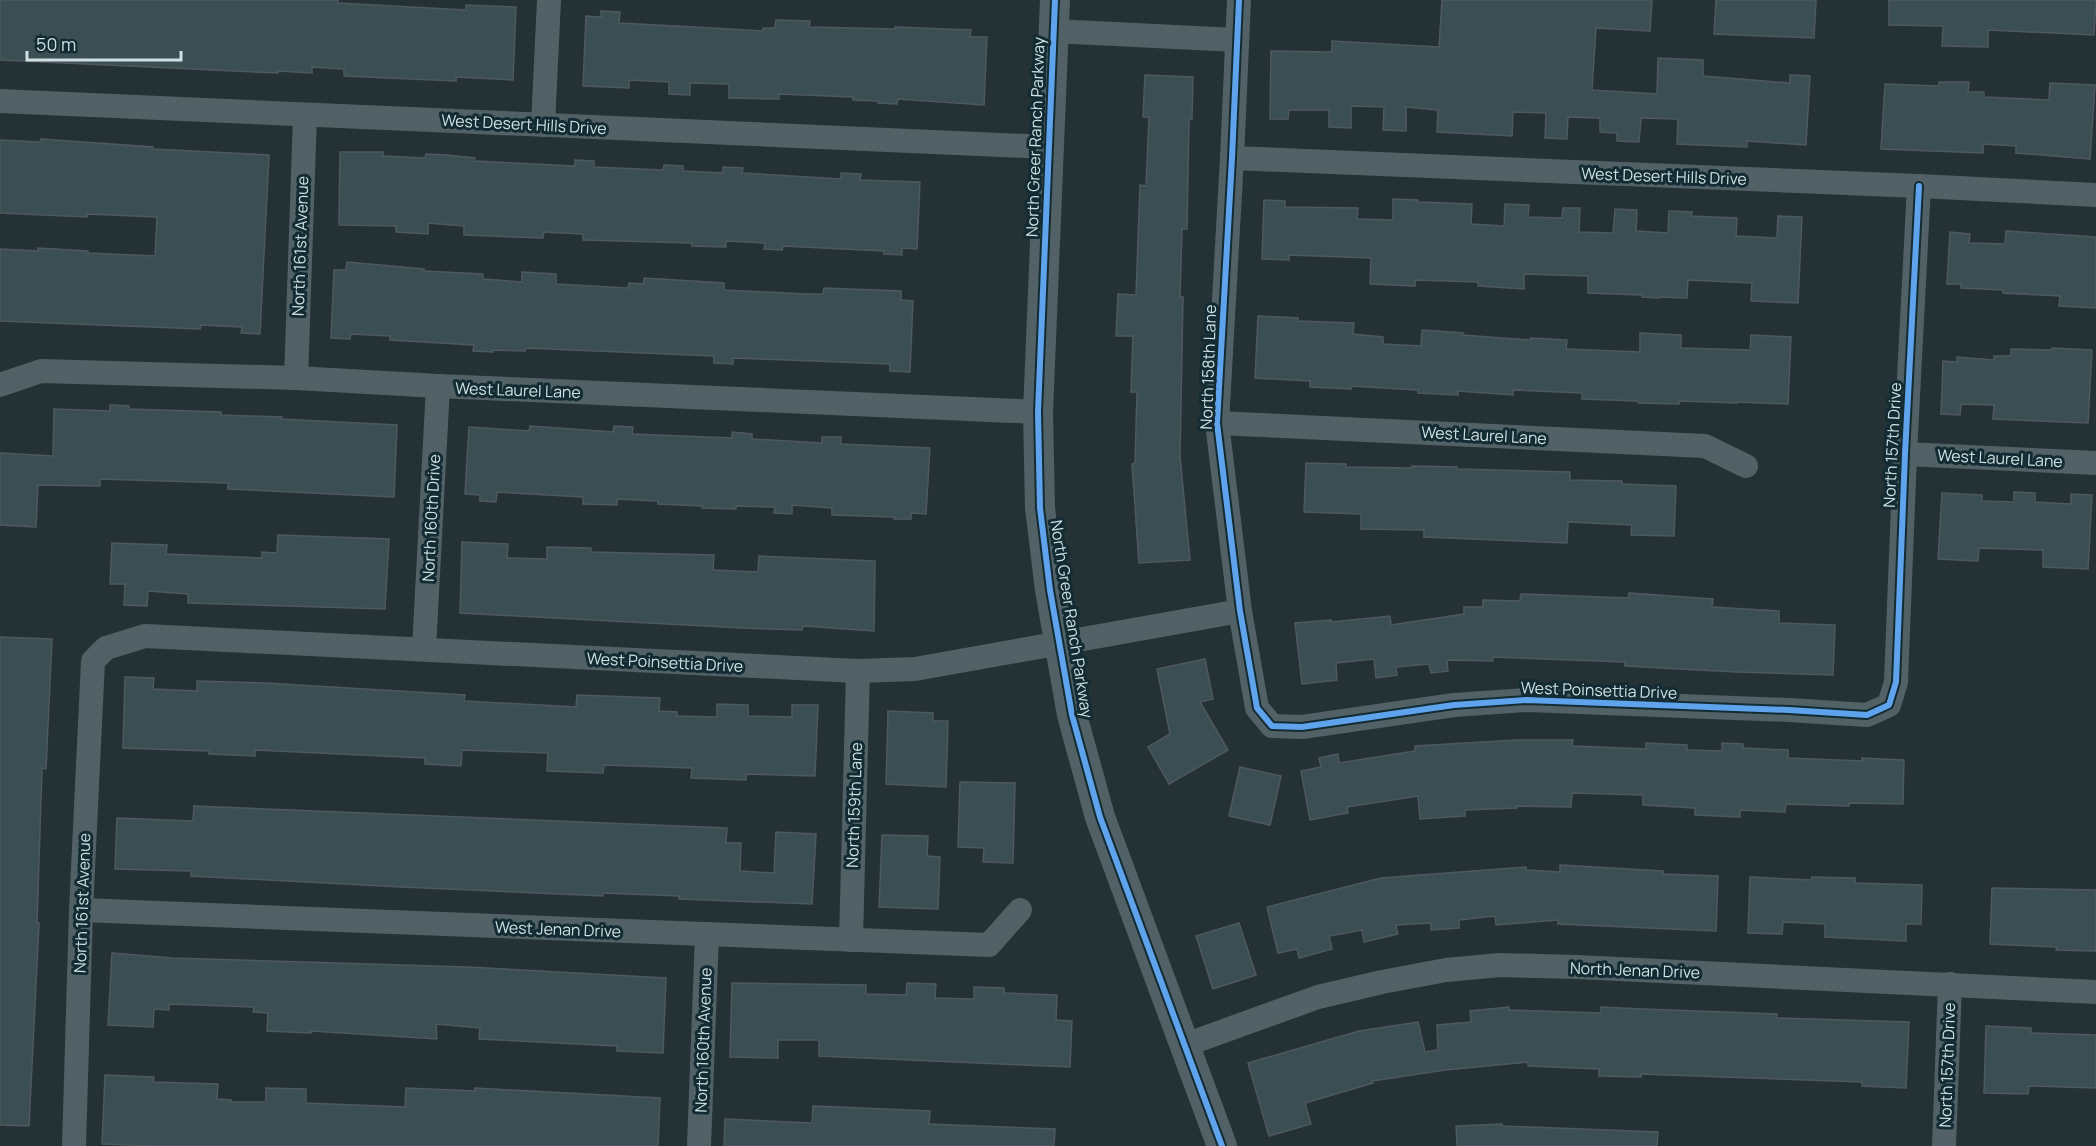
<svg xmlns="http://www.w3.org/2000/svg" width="2096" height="1146" viewBox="0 0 2096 1146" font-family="Manrope,sans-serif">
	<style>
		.building { fill: #3b4e53; stroke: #4e595d; stroke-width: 1.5 }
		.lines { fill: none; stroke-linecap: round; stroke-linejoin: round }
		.minor { stroke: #526166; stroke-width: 24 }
		.tertiary { stroke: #526166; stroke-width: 30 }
		.cycleway-casing { stroke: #132c33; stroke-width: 10 }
		.cycleway { stroke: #60a3ed; stroke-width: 6 }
		.labels { text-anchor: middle; stroke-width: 6; stroke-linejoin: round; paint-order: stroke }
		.street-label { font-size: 16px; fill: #d0dfe3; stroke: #132c33 }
	</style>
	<rect width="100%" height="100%" fill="#243236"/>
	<g class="building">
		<path d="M0,0H338V3L466,10V5L516,7L513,80L456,77V81L344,76V69L312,67V73L278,71V73L0,60Z"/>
		<path d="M1442,0H1652L1650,31L1596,28L1592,90L1657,94L1658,58L1703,60V76L1790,83V75L1810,76L1806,145L1747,141V147L1677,144L1678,119L1641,118L1639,142L1617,141V133L1600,132V118L1568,117L1567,139L1545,138L1546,113L1513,112L1512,136L1437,132L1438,110L1406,107V131L1383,130L1384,107L1351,106V128L1329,127V110H1289L1288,119H1270L1271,51L1332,52V41L1439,47Z"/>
		<path d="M1716,0H1816L1814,38L1714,34Z"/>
		<path d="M1889,0H2096L2094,35L1988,30V47L1942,46L1943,26L1889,25Z"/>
		<path d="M601,11L620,12L619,23L694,27L763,31V28H775L776,20L810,21L809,27L895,29V27L971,30L970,37H987L984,105L898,99L897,104L878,103V101L853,100V97L779,94V99L729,98V84L690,83V95L669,94V82L629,80V88L583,86L586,16L601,17Z"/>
		<path d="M1145,75L1193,77L1192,119H1189L1187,229H1182L1180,297H1183L1180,456L1190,560L1139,563L1132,464L1135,463L1137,392H1131L1133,336H1116L1118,294L1136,295L1140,185L1146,186L1149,117H1143Z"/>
		<path d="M1939,82H1969L1968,92H1984V97L2049,100L2050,83L2095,85L2090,159L2016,153V146L1983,144V153L1881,149L1885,84L1939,86Z"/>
		<path d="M41,139L153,147V149L269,155L260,334L241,333L242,327L201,325L200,329L0,321V249L38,251V248L88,251V253L155,256L157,217L87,214V217L0,213V140L40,142Z"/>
		<path d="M340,152H383V156L425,158L426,154L446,155L475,158L474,161L575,166V160L594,161V167L663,170L664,165L683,166V171L723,173V167L743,168L742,173L841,179V173L861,174L860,180L920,182L917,249L902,248V255L884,254V251L783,246L782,250L764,249L765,243L726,241V247L692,246V243L583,240V234L544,232L543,238L464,235V226L428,223V234L396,232V226L339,225Z"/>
		<path d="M1393,199L1418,200V202L1472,204L1471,224L1504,226L1505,204L1529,205L1528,217L1562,218L1563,208H1580L1579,232L1613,233L1615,209L1637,210L1636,231L1668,233L1669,211L1692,212L1691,216L1737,218L1736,236L1777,238L1778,216L1802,217L1798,303L1751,301L1752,283L1688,280L1687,298L1659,297V298L1642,297V295L1588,293V276L1524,274V289L1478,286V282L1415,280V286L1370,284L1371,258L1289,255V260L1262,259L1264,200L1285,201V207L1358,208L1357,219L1393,220Z"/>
		<path d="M2006,231L2096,237V308L2059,306L2060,296L2003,293V290L1961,288V284H1947L1950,232L1970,234L1969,243L2005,244Z"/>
		<path d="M347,262L424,269V271L483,274V279L522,282V272L556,274V284L628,288L629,283L644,284V278L724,283V290L807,294H823L824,288L901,291V300L913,301L910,372L890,371V364L733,358V364L714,363V356L526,348L525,351L493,350V352L473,351L474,345L390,340V336L351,334L350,339L331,338L334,270H346Z"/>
		<path d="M1258,316L1298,318V321L1354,323L1353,334L1383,337V344L1421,346L1422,330L1463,333L1462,335L1531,340V338L1567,340L1566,349L1640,352V333L1681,335V348L1750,350L1751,335L1791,337L1788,404L1737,402V403L1679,401V404L1638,403V401L1582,399V393L1513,390V395L1458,391V395L1418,393V390L1351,386V389L1310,387V381L1255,378Z"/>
		<path d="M2052,348L2092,350L2088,423L1993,419L1994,405L1961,404L1960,415L1941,414L1943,361L1957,362V357L1994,360V356H2011V349L2052,350Z"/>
		<path d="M110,405L129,406V409L221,412V415L282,417L281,419L397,425L394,497L228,489V483L100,479V486L38,485L36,527L0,525V453L53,456L54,409L110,411Z"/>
		<path d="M530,426L613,432L614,426L633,427L632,434L732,438V432L752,434V439L822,443V437H841V444L930,448L926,514L911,513V519H894V517L832,515V508L792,505V514L774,513L775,507L736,506V509L702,508V506L658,504V501L617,499V505L583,504V497L497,492L496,502L480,501V495L465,494L469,427L529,431Z"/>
		<path d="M1306,463L1346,464V467L1412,468V466L1457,467V469L1570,472V480L1622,481V484L1676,486L1674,536L1631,535L1632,525L1568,522L1567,543L1424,537V530L1361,529V514L1304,512Z"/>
		<path d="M2014,492L2035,493V502L2071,504V494L2092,495L2088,569L2043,567V550L1979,548L1978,561L1938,559L1942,493L1982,495V501L2014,502Z"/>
		<path d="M278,535L389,539L385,609L188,603V594L148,591L147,606L124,605L125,584H110L112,543L167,545L166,554L262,558V552L277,553Z"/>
		<path d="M462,542L508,544L507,558L547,559V547L591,548V552L714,555L713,570L758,572L759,556L875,561L874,631L803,626L802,630L742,628L460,613Z"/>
		<path d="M1629,593L1713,599L1712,607L1779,611V623L1835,625L1833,675L1736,672L1625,666V662L1493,657V661L1447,660L1448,671L1431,673L1429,664L1396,667L1397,675L1376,678L1374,659L1336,663L1337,680L1302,684L1295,623L1331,620V622L1390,616L1391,625L1464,614V607H1483V600L1520,601L1521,594L1628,598Z"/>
		<path d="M0,637L52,639L46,769L42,768L37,923H39L29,1126L0,1125Z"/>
		<path d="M1205,659L1213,699L1200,702L1228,750L1169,784L1148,747L1170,734L1157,669Z"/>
		<path d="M125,677L154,678L153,689L197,691V681L265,683L465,695L464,701L576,707L577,695L660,698L659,711L677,712V716L717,717V704L748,705V716L792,717V705H818L815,776L746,774V780L691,778L692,768L604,765L603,773L547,771L548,753L462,750L461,766L425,764V758L255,750V756L209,754V751L123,748Z"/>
		<path d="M888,711L933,713V721H948L946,787L886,784Z"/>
		<path d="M1518,740H1573L1572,746L1646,749V743L1687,745V750L1722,751V743L1743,744V748L1788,750V758L1862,761V758L1904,760L1903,804L1849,803V806L1786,804L1785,812L1740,810V817L1695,815V808L1643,805V795L1572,793L1571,807L1517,806V808L1465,810V816L1420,819L1418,796L1347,807L1348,813L1310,820L1301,771L1321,767L1319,758L1338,754L1339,763L1415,751V746Z"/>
		<path d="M1240,767L1281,776L1270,825L1229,816Z"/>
		<path d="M960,782L1015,783L1013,863L983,862L984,848L958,847Z"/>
		<path d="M194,806L727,828L726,843H741L740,871L774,873L776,832L816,834L812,904L679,899V896L603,893V896L402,887L191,876V871L115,869L117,818L193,821Z"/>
		<path d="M882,835L928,836L927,856L940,857L938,909L879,907Z"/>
		<path d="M1560,865L1663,871V874L1718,876L1716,931L1558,924V920L1496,925L1495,916L1459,920V928L1431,930V923L1396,925L1398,934L1364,942L1362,930L1329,936L1332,949L1299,958L1297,949L1278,953L1267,907L1381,878L1526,867V870L1560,872Z"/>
		<path d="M1750,877L1811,880L1812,877L1855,878V883L1922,885L1921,924H1906V941L1825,937V924L1783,922L1782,934L1748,933Z"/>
		<path d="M1992,888L2096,890V951L2056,950L2057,947L1990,944Z"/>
		<path d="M1239,923L1256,975L1213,989L1196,936Z"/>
		<path d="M112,953L172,958L468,967L666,978L663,1053L617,1051V1046L479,1039L480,1028L436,1024L437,1039L311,1031V1033L267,1031L268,1013L253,1012L254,1007L169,1004V1010L154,1009L153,1027L108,1025Z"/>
		<path d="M732,983L866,985V994L906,995L907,983L936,984L935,998L974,999V987L1004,988V993L1057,995L1056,1020L1072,1021L1070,1067L819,1056V1040H778V1058L730,1057Z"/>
		<path d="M1509,1007V1010L1601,1013V1007L1643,1009L1777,1014L1776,1018L1909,1022L1906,1088L1862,1086V1082L1641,1074V1077L1599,1076V1069L1528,1066V1062L1445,1070L1372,1081L1373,1083L1305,1103L1311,1124L1269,1136L1248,1063L1359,1031L1418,1022L1425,1052L1438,1050L1437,1025L1471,1022L1470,1011Z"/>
		<path d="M1986,1026L2031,1028V1033L2096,1035V1088L2029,1086L2028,1094L1984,1093Z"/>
		<path d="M105,1075L154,1077L153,1082L218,1084L217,1099L231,1100V1102H266V1088L306,1089V1103L405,1107L406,1088L475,1091V1088L660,1098L658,1146H155L102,1144Z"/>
		<path d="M813,1106L930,1111L929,1124L1055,1129L1054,1146H724L725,1119L812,1123Z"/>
		<path d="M1502,1124V1126L1658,1132L1657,1146H1457L1456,1126Z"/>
	</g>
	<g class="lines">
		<g class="minor">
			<path d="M1239,0L1232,158L1217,423L1240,611L1257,708L1272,726L1302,727L1454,705L1527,700L1789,710L1867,715L1889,705L1896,682L1905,454L1919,186"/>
			<path d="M1053,31L1236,40"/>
			<path d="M0,101L1048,147"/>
			<path d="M543,125L549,0"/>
			<path d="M1232,158L1919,186L2096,195"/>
			<path d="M296,378L305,115"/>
			<path d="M0,385L41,371L296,378L438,386L1038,412"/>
			<path d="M1217,423L1705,446L1746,466"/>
			<path d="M1905,454L2096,463"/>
			<path d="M424,649L438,386"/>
			<path d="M81,910L989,945L1020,910"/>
			<path d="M851,940L858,671"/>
			<path d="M1185,1045L1318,997L1382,982L1446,970L1500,965L1577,967L2096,992"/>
			<path d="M74,1146L81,910L93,661L106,648L145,636L858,671L915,669L1240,611"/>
			<path d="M699,1146L707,934"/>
			<path d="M1944,1146L1950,984"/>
		</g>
		<path class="tertiary" d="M1055,0L1038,412L1040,508L1050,590L1072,715L1100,817L1222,1146"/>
		<g class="cycleway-casing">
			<g id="cycleway">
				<path d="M1055,0L1038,412L1040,508L1050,590L1072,715L1100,817L1222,1146"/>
				<path d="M1239,0L1232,158L1217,423L1240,611L1257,708L1272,726L1302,727L1454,705L1527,700L1789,710L1867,715L1889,705L1896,682L1905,454L1919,186"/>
			</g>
		</g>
		<use href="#cycleway" class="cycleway"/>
	</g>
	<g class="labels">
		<g class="street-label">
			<text transform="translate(524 124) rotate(3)" y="6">West Desert Hills Drive</text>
			<text transform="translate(1035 137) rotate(-88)" y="6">North Greer Ranch Parkway</text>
			<text transform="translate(1664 176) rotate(2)" y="6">West Desert Hills Drive</text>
			<text transform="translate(300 246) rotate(-88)" y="6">North 161st Avenue</text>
			<text transform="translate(1208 367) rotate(-88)" y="6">North 158th Lane</text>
			<text transform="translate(518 390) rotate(2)" y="6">West Laurel Lane</text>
			<text transform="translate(1484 435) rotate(3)" y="6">West Laurel Lane</text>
			<text transform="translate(1892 445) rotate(-87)" y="6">North 157th Drive</text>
			<text transform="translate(2000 458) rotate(3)" y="6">West Laurel Lane</text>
			<text transform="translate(431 518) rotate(-87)" y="6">North 160th Drive</text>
			<text transform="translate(1072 619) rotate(81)" y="6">North Greer Ranch Parkway</text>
			<text transform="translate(665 662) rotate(3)" y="6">West Poinsettia Drive</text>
			<text transform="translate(1599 690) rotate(2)" y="6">West Poinsettia Drive</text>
			<text transform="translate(854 805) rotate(-88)" y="6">North 159th Lane</text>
			<text transform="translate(82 903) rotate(-88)" y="6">North 161st Avenue</text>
			<text transform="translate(558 929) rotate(2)" y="6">West Jenan Drive</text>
			<text transform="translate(1635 970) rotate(2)" y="6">North Jenan Drive</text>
			<text transform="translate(703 1040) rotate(-88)" y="6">North 160th Avenue</text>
			<text transform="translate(1947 1065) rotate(-88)" y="6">North 157th Drive</text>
		</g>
	</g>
	<path d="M27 51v9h154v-9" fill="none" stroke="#d0dfe3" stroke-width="3"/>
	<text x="36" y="51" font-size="18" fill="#d0dfe3" stroke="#132c33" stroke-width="4.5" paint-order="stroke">50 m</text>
</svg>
